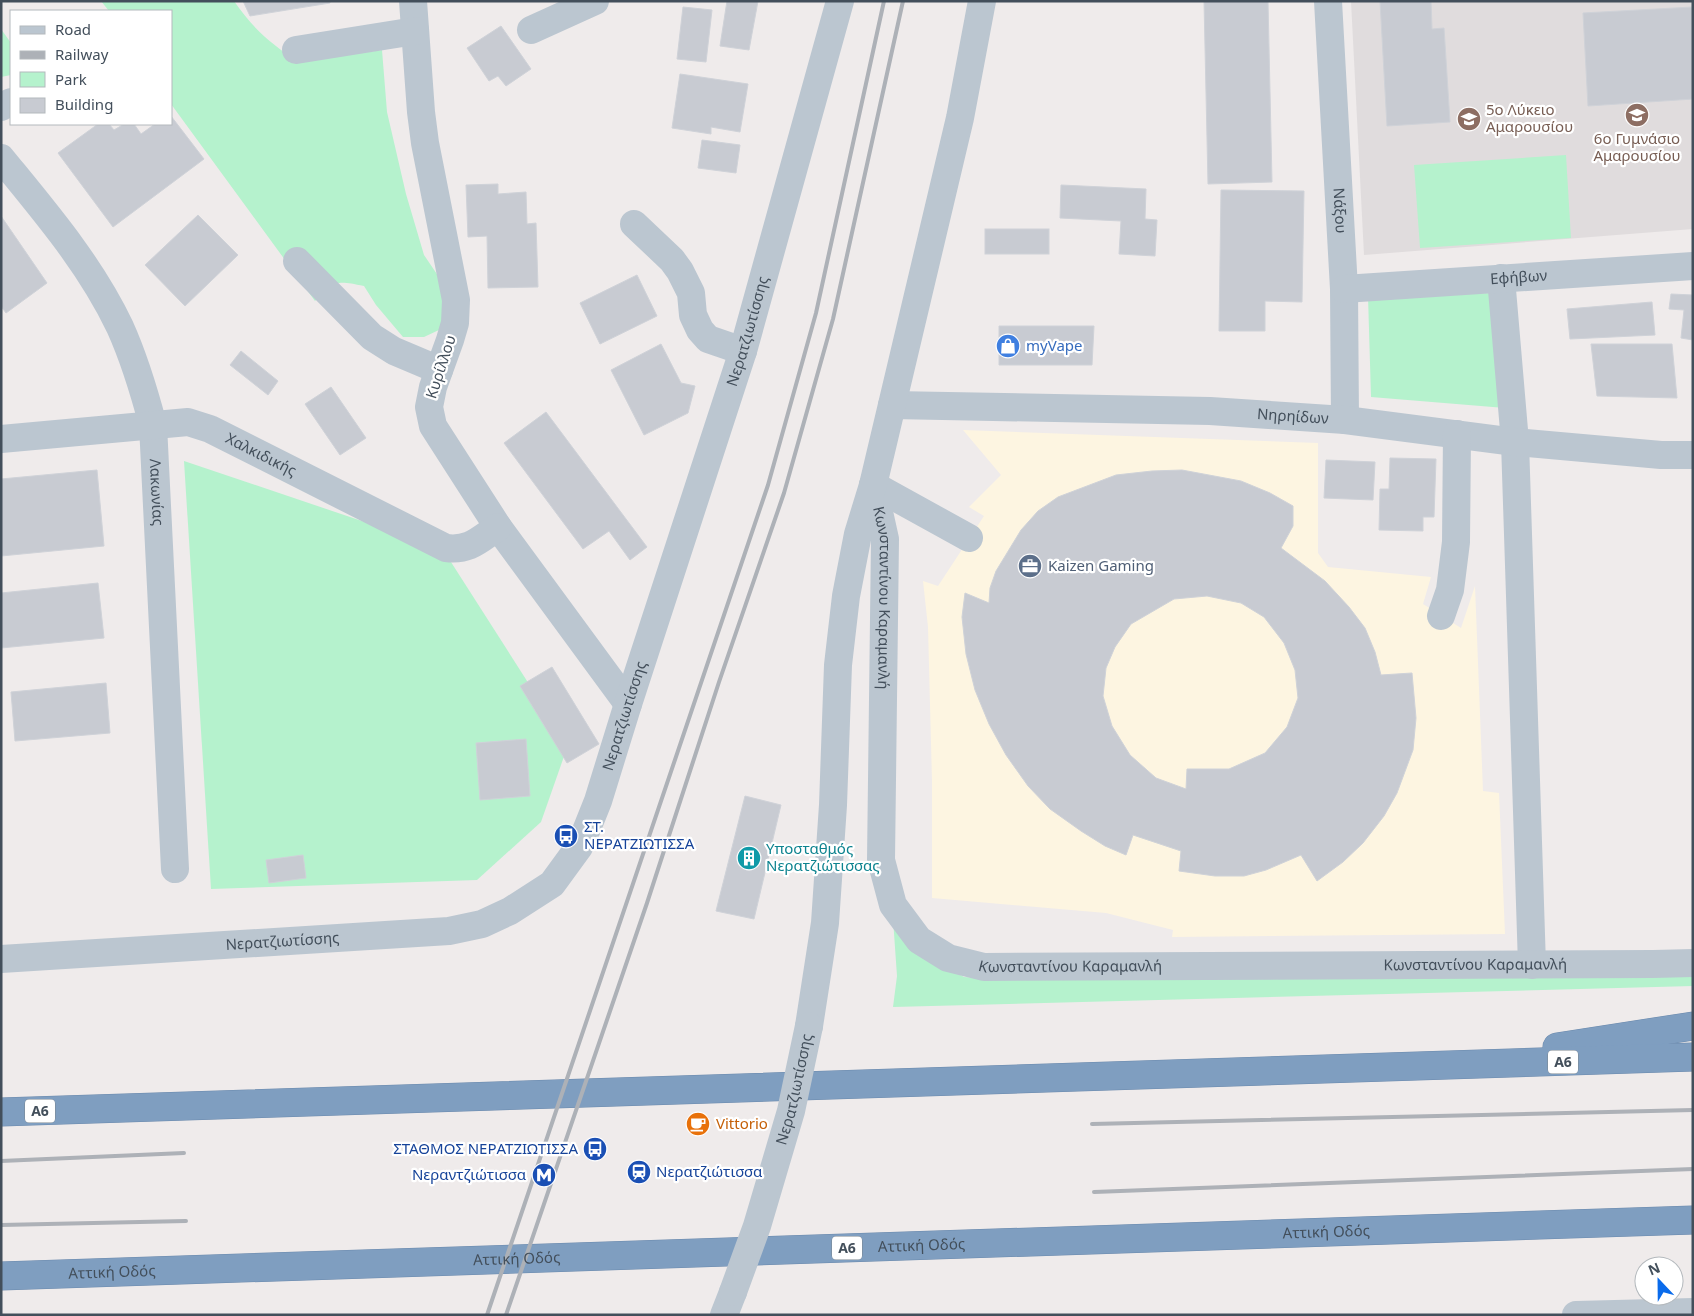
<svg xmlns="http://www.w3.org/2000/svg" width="1694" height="1316" viewBox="0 0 1694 1316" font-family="'Noto Sans',sans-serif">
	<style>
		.commercial { fill: #fdf5e1 }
		.education { fill: #e0dcdd }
		.green { fill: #b5f2cd }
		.building { fill: #c8cbd2; stroke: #cfd2d8; fill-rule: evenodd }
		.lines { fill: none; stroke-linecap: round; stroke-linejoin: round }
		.highway-casing { stroke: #6a89ac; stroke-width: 29 }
		.minor { stroke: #bbc6d0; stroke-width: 28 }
		.highway { stroke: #7f9ec0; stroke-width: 28 }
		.rail { stroke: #adb1b7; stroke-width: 4 }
		.minor-bridge { stroke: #bbc6d0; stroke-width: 28 }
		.labels { text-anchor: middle; stroke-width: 4.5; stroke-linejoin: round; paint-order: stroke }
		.shield { fill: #fff; stroke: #7b848c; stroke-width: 1 }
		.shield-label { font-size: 14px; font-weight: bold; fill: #434f5b }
		.education-label { font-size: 15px; fill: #785e54; stroke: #fff; text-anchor: start }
		.street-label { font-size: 15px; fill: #434f5b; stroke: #fff }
		.shop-label { font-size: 15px; fill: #366cbe; stroke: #fff; text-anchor: start }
		.service-label { font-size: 15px; fill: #4e5e75; stroke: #fff; text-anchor: start }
		.transit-label { font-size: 15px; fill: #164399; stroke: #fff; text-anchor: start }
		.culture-label { font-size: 15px; fill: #0d838f; stroke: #fff; text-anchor: start }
		.food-label { font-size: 15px; fill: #c56008; stroke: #fff; text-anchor: start }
	</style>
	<rect width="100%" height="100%" fill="#efebeb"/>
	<path class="commercial" d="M963,430L1318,443V553L1328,567L1431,577L1423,604L1461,628L1475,586L1483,791L1499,793L1505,934L1172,937L1173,930L1106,913L932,898V781L928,627L923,581L938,586L984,516L969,507L1001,475Z"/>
	<path class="education" d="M1351,1H1693V229L1364,255Z"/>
	<g class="green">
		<path d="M101,1H234C254,30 271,44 299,62L382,50L387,112L406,194L424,255L443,283L449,306L441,329L424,337H403L376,305L364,286C334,280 336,281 315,301L171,104V11H109Z"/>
		<path d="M1,29L11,43V75L1,77Z"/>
		<path d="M1566,155L1571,238L1420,248L1414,165Z"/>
		<path d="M1494,293L1505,408L1371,397L1368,296Z"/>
		<path d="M184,461L442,548L568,745L541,822L477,880L211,889Z"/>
		<path d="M893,919L930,958L964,977L1008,980L1693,968V986L893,1007L897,976Z"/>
	</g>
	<g class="building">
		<path d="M243,1H330V3L250,16Z"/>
		<path d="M727,1H758L749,50L720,46Z"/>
		<path d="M1204,1H1268L1272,182L1208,184Z"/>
		<path d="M1380,1H1431L1432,29L1444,28L1450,122L1387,126Z"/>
		<path d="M683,7L712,10L706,62L677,59Z"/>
		<path d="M1693,7V99L1588,106L1583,13Z"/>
		<path d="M501,26L531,69L506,86L498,76L489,81L467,48Z"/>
		<path d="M680,74L748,84L740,132L711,127V134L672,128Z"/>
		<path d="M171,116L204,159L113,227L58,153L98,124H109L114,130L124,124H134L141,134L155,124H171Z"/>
		<path d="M702,140L740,145L736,173L698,168Z"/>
		<path d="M498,184V194L526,192L527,224L536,223L538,287L488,288L487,236L468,237L466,185Z"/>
		<path d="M1061,185L1146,189L1145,219L1157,220L1155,256L1119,254L1121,221L1060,218Z"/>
		<path d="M1221,190L1304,191L1302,302L1265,301V331H1219Z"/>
		<path d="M198,215L238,255L185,306L145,265Z"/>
		<path d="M1,216L47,283L6,313L1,306Z"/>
		<rect x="985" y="229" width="64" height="25"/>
		<path d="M637,275L657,316L600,344L580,303Z"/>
		<path d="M1671,294L1693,295V340L1681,338L1684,310L1669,309Z"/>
		<path d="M1652,302L1655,335L1570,339L1567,309Z"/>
		<path d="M999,326H1094L1092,365H999Z"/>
		<path d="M661,344L681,383L695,386L688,413L644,435L611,370Z"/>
		<path d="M1591,344H1672L1677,398L1597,396Z"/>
		<path d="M241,351L278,381L268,395L230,365Z"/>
		<path d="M331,387L366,438L340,455L305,404Z"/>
		<path d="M546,412L647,547L630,560L609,531L583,549L504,443Z"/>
		<path d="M1390,458L1436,459L1434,517H1423V531L1379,530L1380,489H1389Z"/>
		<path d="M1326,460L1375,462L1373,500L1324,498Z"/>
		<path d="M97,470L104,546L1,556V479Z"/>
		<path d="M1182,470L1241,481L1270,493L1293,506V526L1281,548L1325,581L1349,607L1365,628L1375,652L1381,675L1412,673L1416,718L1413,750L1397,793L1384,816L1363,843L1343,862L1317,881L1301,855L1266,870L1244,876H1215L1179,871L1181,851L1133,835L1126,855L1105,846L1081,831L1050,809L1028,786L1006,755L989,724L975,690L966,654L962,617L965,593L989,603L990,588L996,571L1021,530L1038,511L1058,497L1116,475L1152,471ZM1207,596L1241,603L1264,617L1284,643L1295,670L1298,698L1287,727L1265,753L1229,769H1187L1186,789L1156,778L1130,755L1112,726L1103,696L1106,668L1115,647L1131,624L1174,599Z"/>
		<path d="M98,583L104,638L1,648V593Z"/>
		<path d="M552,667L599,744L567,763L520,686Z"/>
		<path d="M106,683L110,733L15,741L11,692Z"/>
		<path d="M526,739L530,796L480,800L476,743Z"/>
		<path d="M745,796L781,805L754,919L716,911Z"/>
		<path d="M303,855L306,878L269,883L266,860Z"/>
	</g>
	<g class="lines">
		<g class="highway-casing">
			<g id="highway">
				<path d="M1557,1047L1693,1026"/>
				<path d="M1,1112L1693,1057"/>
				<path id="s8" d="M1,1276L1693,1220"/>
			</g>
		</g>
		<g class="minor">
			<path d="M413,1L421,112L425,143L456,300L455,323L450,340L433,387L429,407L433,426L498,527L628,704"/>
			<path id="s1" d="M1328,1L1344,289L1345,420"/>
			<path d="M531,30L595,1"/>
			<path d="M296,50L415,31"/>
			<path d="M1,107L11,102"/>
			<path id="s2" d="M1,158C45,212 90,264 120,327C134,358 144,391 153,425L175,869"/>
			<path d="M634,224L672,260L680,271L691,293L693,315L700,330L708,339L743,351"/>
			<path d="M297,261L372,337L394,351L439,370"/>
			<path d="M1501,278L1515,442L1532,965"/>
			<path id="s3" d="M1344,289L1693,266"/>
			<path id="s4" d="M892,405L1210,411L1345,420L1515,442L1661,455H1693"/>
			<path id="s5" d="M1,439L188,422L210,429L446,548C470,551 480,539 498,527"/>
			<path id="s6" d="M873,485L885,539L881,860L893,905L919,940L948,958L984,967L1653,964L1693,963"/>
			<path d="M873,485L969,538"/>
			<path d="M1441,616L1450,590L1456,542L1457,434"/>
			<path id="s7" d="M1,959L449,931L482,924L510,911L552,884L579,847L584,836L598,801L628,704L743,351L840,1"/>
			<path d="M809,1026L825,923L833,805L838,665L846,596L858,534L873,485L960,118L982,1"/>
			<path d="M724,1315L733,1292"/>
			<path d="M1576,1315L1693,1312"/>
		</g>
		<use href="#highway" class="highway"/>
		<g class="rail">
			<path d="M1092,1124L1693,1110"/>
			<path d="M1,1161L184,1153"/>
			<path d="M1094,1192L1693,1169"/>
			<path d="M1,1225L186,1221"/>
			<path d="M487,1315L768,485L816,313L884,1"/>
			<path d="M506,1315L647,903L719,682L784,493L833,319L903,1"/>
		</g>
		<path class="minor-bridge" id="s9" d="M733,1292L757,1226L791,1111L809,1026"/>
	</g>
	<defs>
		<g id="school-disc" transform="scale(1.25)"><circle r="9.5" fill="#8d6e63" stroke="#fff"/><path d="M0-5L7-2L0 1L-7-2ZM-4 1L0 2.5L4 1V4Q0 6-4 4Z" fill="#fff"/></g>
		<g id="shop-disc" transform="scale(1.25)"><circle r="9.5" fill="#3f7fe0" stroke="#fff"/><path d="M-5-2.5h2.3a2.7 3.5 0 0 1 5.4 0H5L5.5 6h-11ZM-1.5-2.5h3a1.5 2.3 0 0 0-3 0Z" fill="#fff"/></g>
		<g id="office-disc" transform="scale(1.25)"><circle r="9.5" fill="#5c6f8a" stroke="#fff"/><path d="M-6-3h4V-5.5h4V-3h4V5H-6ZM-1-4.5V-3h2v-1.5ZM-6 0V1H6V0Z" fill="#fff"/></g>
		<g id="bus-disc" transform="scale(1.25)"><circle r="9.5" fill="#1a4fb4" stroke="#fff"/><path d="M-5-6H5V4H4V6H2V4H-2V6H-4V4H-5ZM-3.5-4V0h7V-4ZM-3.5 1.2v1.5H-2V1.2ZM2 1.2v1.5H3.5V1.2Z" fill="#fff"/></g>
		<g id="building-disc" transform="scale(1.25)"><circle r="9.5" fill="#0f9aa8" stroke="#fff"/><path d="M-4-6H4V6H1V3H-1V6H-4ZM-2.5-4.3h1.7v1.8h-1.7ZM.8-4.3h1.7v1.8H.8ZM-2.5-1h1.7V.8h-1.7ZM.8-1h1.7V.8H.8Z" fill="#fff"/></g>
		<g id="cafe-disc" transform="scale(1.25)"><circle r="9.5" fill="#e8710a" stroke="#fff"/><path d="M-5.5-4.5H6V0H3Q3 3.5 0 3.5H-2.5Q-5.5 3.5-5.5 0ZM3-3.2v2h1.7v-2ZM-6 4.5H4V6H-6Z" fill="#fff"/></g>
		<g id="station-disc" transform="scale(1.25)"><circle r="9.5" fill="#1a4fb4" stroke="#fff"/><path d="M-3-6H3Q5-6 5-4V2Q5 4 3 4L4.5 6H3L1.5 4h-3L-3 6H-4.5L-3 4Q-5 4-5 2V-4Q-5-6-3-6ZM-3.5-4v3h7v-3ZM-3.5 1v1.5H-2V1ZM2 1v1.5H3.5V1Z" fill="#fff"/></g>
		<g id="metro-disc" transform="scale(1.25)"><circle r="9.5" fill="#1a4fb4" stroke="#fff"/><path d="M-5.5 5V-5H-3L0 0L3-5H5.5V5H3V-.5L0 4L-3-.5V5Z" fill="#fff"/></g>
	</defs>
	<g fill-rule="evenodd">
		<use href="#school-disc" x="1637" y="115"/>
		<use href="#school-disc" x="1469" y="119"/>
		<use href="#shop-disc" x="1008" y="346"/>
		<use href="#office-disc" x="1030" y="566"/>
		<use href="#bus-disc" x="566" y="836"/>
		<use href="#building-disc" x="749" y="858"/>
		<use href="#cafe-disc" x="698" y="1124"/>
		<use href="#bus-disc" x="595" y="1149"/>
		<use href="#station-disc" x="639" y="1172"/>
		<use href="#metro-disc" x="544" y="1175"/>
	</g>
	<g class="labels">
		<g class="shield">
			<rect x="1548" y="1050.5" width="30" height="23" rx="4"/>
			<rect x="25" y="1099.5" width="30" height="23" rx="4"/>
			<rect x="832" y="1236.5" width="30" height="23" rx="4"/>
		</g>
		<g class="shield-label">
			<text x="1563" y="1067">Α6</text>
			<text x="40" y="1116">Α6</text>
			<text x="847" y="1253">Α6</text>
		</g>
		<g class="education-label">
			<text x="1486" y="115">5ο Λύκειο<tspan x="1486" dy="17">Αμαρουσίου</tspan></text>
			<text x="1637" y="144" text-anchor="middle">6ο Γυμνάσιο<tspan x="1637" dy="17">Αμαρουσίου</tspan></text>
		</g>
		<g class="street-label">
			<text dy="5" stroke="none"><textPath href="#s1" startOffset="210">Νάξου</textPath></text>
			<text dy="5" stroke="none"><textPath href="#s3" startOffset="175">Εφήβων</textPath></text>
			<text dy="5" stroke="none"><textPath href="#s7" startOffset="1152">Νερατζιωτίσσης</textPath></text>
			<text transform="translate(441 367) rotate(-72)" y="5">Κυρίλλου</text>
			<text dy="5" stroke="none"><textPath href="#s4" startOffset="401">Νηρηίδων</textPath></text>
			<text dy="5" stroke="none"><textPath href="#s5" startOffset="268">Χαλκιδικής</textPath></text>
			<text dy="5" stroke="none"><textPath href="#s2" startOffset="378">Λακωνίας</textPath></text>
			<text dy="5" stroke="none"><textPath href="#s6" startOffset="114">Κωνσταντίνου Καραμανλή</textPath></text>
			<text dy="5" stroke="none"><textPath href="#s7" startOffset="748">Νερατζιωτίσσης</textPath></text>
			<text dy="5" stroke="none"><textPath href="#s7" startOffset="282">Νερατζιωτίσσης</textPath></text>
			<text dy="5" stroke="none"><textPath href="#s6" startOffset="624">Κωνσταντίνου Καραμανλή</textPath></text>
			<text dy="5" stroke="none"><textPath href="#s6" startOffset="1029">Κωνσταντίνου Καραμανλή</textPath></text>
			<text dy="5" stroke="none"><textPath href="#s9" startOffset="212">Νερατζιωτίσσης</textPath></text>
			<text dy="5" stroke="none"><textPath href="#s8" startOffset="1326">Αττική Οδός</textPath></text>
			<text dy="5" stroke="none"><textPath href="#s8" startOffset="921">Αττική Οδός</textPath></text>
			<text dy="5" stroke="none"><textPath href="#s8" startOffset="516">Αττική Οδός</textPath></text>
			<text dy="5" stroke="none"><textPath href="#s8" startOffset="111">Αττική Οδός</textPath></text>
		</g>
		<g class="shop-label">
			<text x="1026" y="351">myVape</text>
		</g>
		<g class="service-label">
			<text x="1048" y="571">Kaizen Gaming</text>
		</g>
		<g class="transit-label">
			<text x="584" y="832">ΣΤ.<tspan x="584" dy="17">ΝΕΡΑΤΖΙΩΤΙΣΣΑ</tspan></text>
			<text x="578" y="1154" text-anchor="end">ΣΤΑΘΜΟΣ ΝΕΡΑΤΖΙΩΤΙΣΣΑ</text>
			<text x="656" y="1177">Νερατζιώτισσα</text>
			<text x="526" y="1180" text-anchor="end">Νεραντζιώτισσα</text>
		</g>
		<g class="culture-label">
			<text x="766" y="854">Υποσταθμός<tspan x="766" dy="17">Νερατζιώτισσας</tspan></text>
		</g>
		<g class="food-label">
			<text x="716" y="1129">Vittorio</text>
		</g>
	</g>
	<rect width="1694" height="1316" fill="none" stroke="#434f5b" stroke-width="5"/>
	<rect x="10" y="10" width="162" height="115" fill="#ffffff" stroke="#b4b9bd"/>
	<rect x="20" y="26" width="25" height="8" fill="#bbc6d0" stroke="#b4b9bd"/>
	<text x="55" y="35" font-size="15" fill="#434f5b">Road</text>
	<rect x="20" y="51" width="25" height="8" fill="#adb1b7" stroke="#b4b9bd"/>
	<text x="55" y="60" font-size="15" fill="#434f5b">Railway</text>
	<rect x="20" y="72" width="25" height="15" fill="#b5f2cd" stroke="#b4b9bd"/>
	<text x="55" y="85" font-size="15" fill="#434f5b">Park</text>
	<rect x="20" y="98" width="25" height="15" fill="#c8cbd2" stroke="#b4b9bd"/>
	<text x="55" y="110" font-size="15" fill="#434f5b">Building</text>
	<g transform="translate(1659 1281) rotate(338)"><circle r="24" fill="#ffffff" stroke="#b4b9bd"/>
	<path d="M0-4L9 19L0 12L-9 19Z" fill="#0a6beb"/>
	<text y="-8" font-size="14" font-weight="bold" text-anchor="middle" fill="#434f5b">N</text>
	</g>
</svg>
